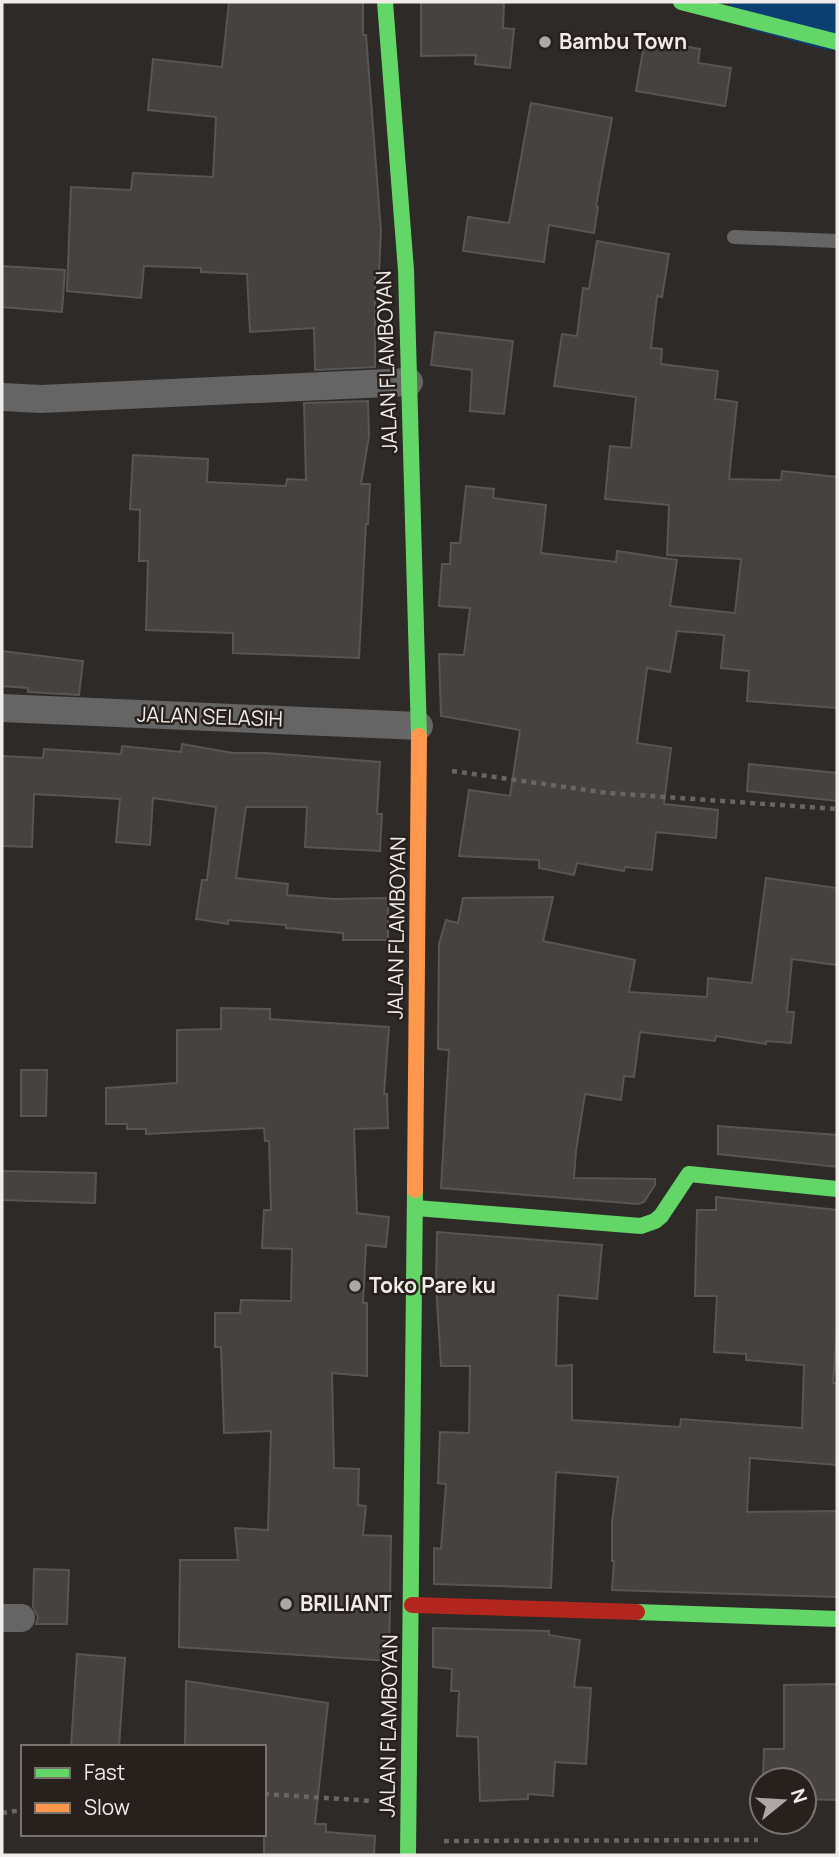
<svg xmlns="http://www.w3.org/2000/svg" width="839" height="1857" viewBox="0 0 839 1857" font-family="Manrope,sans-serif">
	<style>
		.lines { fill: none; stroke-linecap: round; stroke-linejoin: round }
		.river { stroke: #0d3e72; stroke-width: 58 }
		.building { fill: #454240; stroke: #585553; stroke-width: 2 }
		.path { stroke: #666664; stroke-width: 4.5; stroke-dasharray: 5 5; stroke-linecap: butt }
		.lane { stroke: #646564; stroke-width: 14 }
		.street { stroke: #646564; stroke-width: 28 }
		.fast { stroke: #63d668; stroke-width: 16 }
		.slow { stroke: #ff974d; stroke-width: 16 }
		.jam { stroke: #b3261e; stroke-width: 16 }
		.poi-dot { fill: #ada8a6; stroke: #27201c; stroke-width: 2.5 }
		.labels { text-anchor: middle; stroke-width: 5; stroke-linejoin: round; paint-order: stroke }
		.poi-label { font-size: 21px; font-weight: bold; fill: #f1ecea; stroke: #27201c; text-anchor: start }
		.street-label { font-size: 21px; fill: #f1ecea; stroke: #27201c }
	</style>
	<rect width="100%" height="100%" fill="#2e2a28"/>
	<g class="lines">
		<path class="river" d="M759,2L831,21L837,5"/>
	</g>
	<g class="building">
		<path d="M229,2H363V35H366L381,231L379,273H375V367L315,370L314,328L250,332L247,274L201,272V268L144,266L141,298L67,291L71,187L131,190L133,173L213,177L216,117L148,110L153,59L222,67Z"/>
		<path d="M421,2H504L503,28L514,29L510,68L475,64L476,55L421,56Z"/>
		<path d="M645,39L700,49L698,63L731,68L725,106L636,91Z"/>
		<path d="M531,103L612,118L596,206L598,207L594,233L549,225L544,262L463,251L468,217L509,223Z"/>
		<path d="M597,241L669,254L662,297L657,296L651,348L662,349L661,364L718,371L715,399L737,402L729,479L781,480L782,471L837,477V708L747,701L749,671L721,668L724,635L677,631L670,672L647,668L637,743L671,748L664,804L718,810L716,838L656,832L652,870L625,867L624,871L577,863L574,875L539,868V860L459,856L469,790L510,796L520,730L441,716L439,654L464,655L470,608L439,606L442,564H450L451,543H460L466,486L494,489L493,498L546,505L541,553L616,562L617,551L677,560L670,606L735,613L741,559L667,555L669,505L605,499L610,446L631,448L636,397L554,386L562,334L577,336L583,288L589,289Z"/>
		<path d="M2,266L65,270L62,312L2,307Z"/>
		<path d="M435,332L513,341L504,414L470,411L472,370L431,365Z"/>
		<path d="M368,401L369,436L361,484H370L368,524H366L359,658L233,653V633L146,630L148,561H139L140,510L130,509L133,455L208,459L207,482L286,486L287,479L306,480L304,403Z"/>
		<path d="M2,651L83,661L79,695L28,692V688L2,686Z"/>
		<path d="M182,744L233,753H266L380,762L377,814H382L380,851L305,847L307,807H246L236,878L288,884L287,895L333,899L388,898V940H343V933L286,928V925L228,920V924L196,919L202,880H207L216,807L153,798L150,845L116,842L120,799L34,794L32,847L2,846V756L43,758L44,749L121,754L122,746L181,752Z"/>
		<path d="M749,764L837,773V801L747,791Z"/>
		<path d="M766,878L837,888V965L792,959L787,1012H794L791,1043L766,1041V1044L716,1036L715,1041L640,1032L634,1077L624,1076L621,1100L585,1094L576,1151L574,1178L655,1179V1185L644,1202L638,1204L441,1188L449,1050L438,1049L439,944L446,920L458,923L463,898L553,897L543,941L635,960L629,992L707,997L708,978L752,983Z"/>
		<path d="M221,1008L270,1009V1019L389,1027L384,1094H387L388,1128L354,1129L357,1213L389,1217L386,1247L366,1245L363,1303H367V1376L332,1373L334,1468L359,1469L358,1505L366,1506L363,1535L391,1536L389,1661L179,1647L180,1560H238L235,1528L268,1530L271,1431L224,1433L221,1347H215V1313H240L241,1300L291,1301L292,1249L262,1248L264,1210H271L269,1141H265L264,1128L146,1134V1129H127V1124H106V1088L177,1083V1030L221,1029Z"/>
		<path d="M21,1070H47L46,1116H21Z"/>
		<path d="M718,1126L837,1135V1167L718,1154Z"/>
		<path d="M2,1171L96,1173L95,1203L2,1200Z"/>
		<path d="M716,1197L837,1210V1332L833,1383H837V1465L750,1458L747,1512L837,1511V1597L612,1590L614,1561H612V1522L618,1477L556,1472L551,1588L434,1584V1548L441,1549L446,1484L438,1483L440,1432L469,1433L470,1366H441L436,1285L437,1232L602,1245L597,1299L558,1295L556,1366L572,1365V1420L680,1427L681,1419L802,1428L804,1365L746,1360V1354L714,1352L717,1296H695L697,1210H716Z"/>
		<path d="M34,1569L69,1570L67,1624H36L38,1617L33,1607Z"/>
		<path d="M433,1628L549,1631V1635L580,1640L574,1687L591,1688L586,1764L555,1762L553,1796L528,1794V1799L480,1801L478,1737L457,1736L459,1691H451L452,1669L433,1667Z"/>
		<path d="M77,1654L125,1658L119,1747H71Z"/>
		<path d="M186,1681L328,1703L315,1824H326V1832L375,1836L374,1855H264V1747H185Z"/>
		<path d="M837,1684V1800L804,1799V1780H763L764,1749H784V1685Z"/>
	</g>
	<g class="lines">
		<g class="path">
			<path d="M452,771L608,793L837,809"/>
			<path d="M264,1794L373,1801"/>
			<path d="M2,1813L23,1810"/>
			<path d="M444,1841L758,1840"/>
		</g>
		<path class="lane" d="M734,237L837,241"/>
		<g class="street">
			<path d="M2,397L41,399L409,382"/>
			<path d="M2,708L419,726"/>
			<path d="M2,1618H21"/>
		</g>
		<g class="fast">
			<path d="M385,2L406,270L419,736"/>
			<path d="M681,2L837,42"/>
			<path d="M416,1208L641,1226L655,1221L661,1216L689,1174L837,1189"/>
			<path d="M637,1612L837,1619"/>
			<path d="M408,1855L415,1190"/>
		</g>
		<path class="slow" d="M415,1190L419,736"/>
		<path class="jam" d="M412,1605L637,1612"/>
	</g>
	<g class="poi-dot">
		<circle cx="545" cy="42" r="7"/>
		<circle cx="355" cy="1286" r="7"/>
		<circle cx="286" cy="1604" r="7"/>
	</g>
	<g class="labels">
		<g class="poi-label">
			<text x="559" y="49">Bambu Town</text>
			<text x="369" y="1293">Toko Pare ku</text>
			<text x="300" y="1611">BRILIANT</text>
		</g>
		<g class="street-label">
			<text transform="translate(387 362) rotate(-92)" y="7">JALAN FLAMBOYAN</text>
			<text transform="translate(210 717) rotate(2)" y="7">JALAN SELASIH</text>
			<text transform="translate(397 928) rotate(-89)" y="7">JALAN FLAMBOYAN</text>
			<text transform="translate(389 1726) rotate(-89)" y="7">JALAN FLAMBOYAN</text>
		</g>
	</g>
	<rect width="839" height="1857" fill="none" stroke="#f1ecea" stroke-width="7"/>
	<rect x="21" y="1745" width="245" height="91" fill="#27201c" stroke="#78726e" stroke-width="2"/>
	<rect x="35" y="1768" width="35" height="10" fill="#63d668" stroke="#78726e" stroke-width="2"/>
	<text x="84" y="1780" font-size="21" fill="#f1ecea">Fast</text>
	<rect x="35" y="1803" width="35" height="10" fill="#ff974d" stroke="#78726e" stroke-width="2"/>
	<text x="84" y="1815" font-size="21" fill="#f1ecea">Slow</text>
	<g transform="translate(783 1801) rotate(72)"><circle r="33" fill="#27201c" stroke="#78726e" stroke-width="2"/>
	<path d="M0-5L12 26L0 18L-12 26Z" fill="#ada8a6"/>
	<text y="-10" font-size="19" font-weight="bold" text-anchor="middle" fill="#f1ecea">N</text>
	</g>
</svg>
